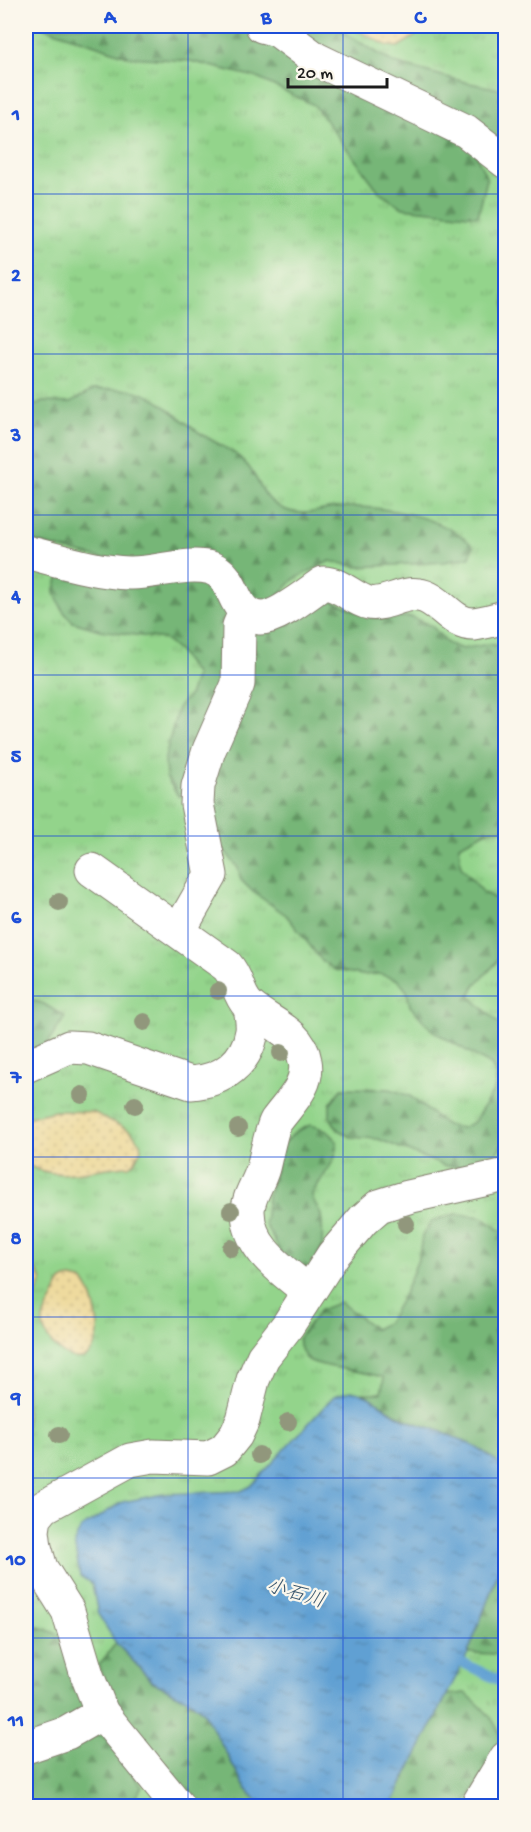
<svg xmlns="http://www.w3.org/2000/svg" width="531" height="1832" viewBox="0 0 531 1832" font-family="'Gochi Hand','Klee One',sans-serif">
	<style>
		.grass { fill: url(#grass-tufts); stroke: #587854; stroke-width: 1.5 }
		.forest { fill: url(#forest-firs); stroke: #49694a; stroke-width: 1.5 }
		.sand { fill: url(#sand-dots); stroke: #857b5d; stroke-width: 1.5 }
		.water { fill: url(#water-ripples); stroke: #3e5e78; stroke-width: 1.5 }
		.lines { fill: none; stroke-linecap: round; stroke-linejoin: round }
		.stream { stroke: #61a0d3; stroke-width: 10 }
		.minor-casing { stroke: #847e6e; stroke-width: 35 }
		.minor { stroke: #fff; stroke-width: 33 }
		.tree { fill: #91977b }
		.grid { fill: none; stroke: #1d4ed8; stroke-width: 1.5; stroke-opacity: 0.55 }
		.labels { text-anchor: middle; stroke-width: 4.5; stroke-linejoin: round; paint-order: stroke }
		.water-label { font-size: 20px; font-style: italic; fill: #3b576e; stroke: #fbf7ec }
		.neatline { fill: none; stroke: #1d4ed8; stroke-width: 2 }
		.grid-label { font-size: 20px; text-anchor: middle; font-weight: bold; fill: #1d4ed8 }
	</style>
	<defs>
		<pattern id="grass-tufts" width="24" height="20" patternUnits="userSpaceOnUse" patternTransform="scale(1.5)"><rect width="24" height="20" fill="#93d48b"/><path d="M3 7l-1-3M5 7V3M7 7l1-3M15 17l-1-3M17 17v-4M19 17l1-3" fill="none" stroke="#7eb577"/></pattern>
		<pattern id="forest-firs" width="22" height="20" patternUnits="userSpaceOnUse" patternTransform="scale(1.5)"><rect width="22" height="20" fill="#76b677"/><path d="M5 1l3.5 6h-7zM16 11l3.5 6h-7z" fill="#609361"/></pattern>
		<pattern id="sand-dots" width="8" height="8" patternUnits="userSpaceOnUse" patternTransform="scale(1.5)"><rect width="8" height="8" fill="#eeda9e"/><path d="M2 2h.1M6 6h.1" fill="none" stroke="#ccba88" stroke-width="1.8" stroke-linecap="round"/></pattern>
		<pattern id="water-ripples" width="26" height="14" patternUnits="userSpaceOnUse" patternTransform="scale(1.5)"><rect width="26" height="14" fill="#61a0d3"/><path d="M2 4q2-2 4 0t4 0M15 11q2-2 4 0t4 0" fill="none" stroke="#4f82aa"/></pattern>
	</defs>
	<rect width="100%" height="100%" fill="#fbf7ec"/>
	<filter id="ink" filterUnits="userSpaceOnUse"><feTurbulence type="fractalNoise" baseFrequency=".0167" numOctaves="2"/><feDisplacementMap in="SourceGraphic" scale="12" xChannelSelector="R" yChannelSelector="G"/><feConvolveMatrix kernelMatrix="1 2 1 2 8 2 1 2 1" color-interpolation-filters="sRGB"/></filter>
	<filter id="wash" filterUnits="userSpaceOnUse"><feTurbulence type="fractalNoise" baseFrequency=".008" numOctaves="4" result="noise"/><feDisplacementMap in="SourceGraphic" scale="24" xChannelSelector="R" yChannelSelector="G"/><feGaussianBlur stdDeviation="1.35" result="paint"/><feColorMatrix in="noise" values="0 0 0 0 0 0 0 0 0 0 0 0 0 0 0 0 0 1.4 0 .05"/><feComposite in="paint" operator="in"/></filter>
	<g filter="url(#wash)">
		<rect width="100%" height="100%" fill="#ede0bf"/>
		<path class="grass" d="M26,26H505V1785L495,1806H26Z"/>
		<g class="forest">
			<path d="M40,26H239L256,31L473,148L487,179L478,216L403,208L381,194L314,105L255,77L190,61L130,57Z"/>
			<path d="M286,26H333L394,63L469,83L505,90V152Z"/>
			<path d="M93,390C105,390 118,388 130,390C159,395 179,420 203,435C219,445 236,451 248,466C262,484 262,501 286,510C304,517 318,510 335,508C378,504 442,515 473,546L470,557L444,562L358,567L330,561L294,579L269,606L244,593L26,540V408L43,402L70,403Z"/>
			<path d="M202,575L232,607L230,670L189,792L179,797L166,777L165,758L178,707L189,696L196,675L179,652L164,639L100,630L73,622L63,611L54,592L59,576Z"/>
			<path d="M318,595L374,618L411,617L432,626L447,643L462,649L489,644L505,647V829L490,830L459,845L461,867L484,893L505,904C505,923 509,943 498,960C489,974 475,980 470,996L505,1029V1144L485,1165L469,1167L444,1166L378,1139L351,1137L338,1130L330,1117V1104L342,1088L390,1089L410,1096L446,1125L462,1128L474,1122L494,1090L497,1075L491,1065L433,1031L410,1006L407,991L398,980L379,974L362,975L335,970L322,961L286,915L253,892L241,880L238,868L225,851L210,838L203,806L247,632Z"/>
			<path d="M26,998L44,1004L65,1017L48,1043L26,1053Z"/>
			<path d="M310,1125C361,1137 327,1168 312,1194C313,1204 320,1208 321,1216C324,1231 322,1246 321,1261L312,1269L289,1267L265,1224L268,1195L283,1145L295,1132Z"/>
			<path d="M455,1214L482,1217L499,1230H505V1318L494,1331L505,1350V1471L487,1454L439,1431L404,1419L363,1393H381L384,1378C368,1371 311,1367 305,1357C301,1352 300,1344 298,1339L320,1310L340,1302L375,1329L388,1322L404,1294L419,1257L422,1236L432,1221Z"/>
			<path d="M505,1554V1658L498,1654L468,1653Z"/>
			<path d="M26,1622L68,1638L92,1712L26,1739Z"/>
			<path d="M116,1643L153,1682L192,1702L203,1711L245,1787L262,1806H198L121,1720L99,1665Z"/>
			<path d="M465,1693C478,1703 493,1717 499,1732C505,1748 472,1791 463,1806H391L447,1695Z"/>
			<path d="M87,1733L104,1736L142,1787L132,1802L134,1806H26V1757Z"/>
		</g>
		<g class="sand">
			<path d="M349,26H424L414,37L398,47L388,46Z"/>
			<path d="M55,1111L93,1112L131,1131L140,1143L141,1149L135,1161L129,1166C92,1167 60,1184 26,1164V1121L30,1117Z"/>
			<path d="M26,1263C35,1265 39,1273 42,1281L34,1300L26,1305Z"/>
			<path d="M72,1278C72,1278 80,1280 81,1280C92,1287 102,1329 96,1341C95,1344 93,1350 90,1353C76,1370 41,1342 43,1321C44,1310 50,1305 54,1296C59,1285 59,1279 72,1278Z"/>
		</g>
		<path class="water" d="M351,1391C372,1394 385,1410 404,1419C415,1424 428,1426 439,1431C462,1440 490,1451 505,1471V1554L468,1653L391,1806H262L245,1787L203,1711L192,1702L153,1682L116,1643L98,1614L92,1584L80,1576L74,1542L81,1528L122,1502L164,1494L241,1491L251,1486L334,1396Z"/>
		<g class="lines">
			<path class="stream" d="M450,1659L463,1663L506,1684"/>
		</g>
	</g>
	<g filter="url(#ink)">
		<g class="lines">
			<g class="minor-casing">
				<g id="minor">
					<path d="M262,26L277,30L316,59L466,131L506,162"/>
					<path d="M26,552C59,560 94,572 129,573C154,574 187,561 211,568C238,577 230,615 260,618C277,619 308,593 323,583C341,583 352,599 369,603C385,606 402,592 418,595C440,597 451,625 474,624C484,623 496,619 506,617"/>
					<path d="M92,870L227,966C238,978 237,993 248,1005C266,1022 300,1031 305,1061C310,1085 289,1103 276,1121C271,1129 266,1157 263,1168C259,1183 248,1196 248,1211C248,1249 284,1271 309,1292"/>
					<path d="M179,931L211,875L197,804L198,786L209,750L238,684L239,626L245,612"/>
					<path d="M26,1066L69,1047L88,1048L191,1083C222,1081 247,1063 252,1031C253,1023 251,1014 250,1007"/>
					<path d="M26,1747L67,1733L102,1713"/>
					<path d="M178,1806L102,1713L87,1675L68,1611L41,1568L35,1547L33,1531L35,1518L44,1507L130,1460L153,1456L208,1458L224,1450L236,1435L243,1420L253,1380L263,1357L288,1325L333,1255L363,1220L379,1206L408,1197L506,1175"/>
					<path d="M477,1806L506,1758"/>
				</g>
			</g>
			<use href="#minor" class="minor"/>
		</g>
		<g class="tree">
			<circle cx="59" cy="902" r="9"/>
			<circle cx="218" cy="991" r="9"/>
			<circle cx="144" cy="1022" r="9"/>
			<circle cx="281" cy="1053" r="9"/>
			<circle cx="82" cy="1095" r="9"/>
			<circle cx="135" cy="1105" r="9"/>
			<circle cx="238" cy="1128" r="9"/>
			<circle cx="231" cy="1211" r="9"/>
			<circle cx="406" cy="1224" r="9"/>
			<circle cx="231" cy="1248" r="9"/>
			<circle cx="288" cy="1422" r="9"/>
			<circle cx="59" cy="1435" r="9"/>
			<circle cx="259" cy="1455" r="9"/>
		</g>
	</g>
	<path class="grid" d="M188,26V1806M343,26V1806M26,194H506M26,354H506M26,515H506M26,675H506M26,836H506M26,996H506M26,1157H506M26,1317H506M26,1478H506M26,1638H506"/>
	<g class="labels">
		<g class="water-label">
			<text transform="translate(296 1592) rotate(17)" y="7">小石川</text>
		</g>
	</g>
	<rect width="531" height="1832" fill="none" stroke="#fbf7ec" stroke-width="66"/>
	<path d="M288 78v9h99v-9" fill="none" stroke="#1c1c1c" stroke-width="3"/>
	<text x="297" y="78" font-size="18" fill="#1c1c1c" stroke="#fbf7ec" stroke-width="4.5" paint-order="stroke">20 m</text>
	<rect x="33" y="33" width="465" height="1766" class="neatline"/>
	<g class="grid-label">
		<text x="110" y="23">A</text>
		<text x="266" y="23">B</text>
		<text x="420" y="23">C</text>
		<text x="16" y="120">1</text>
		<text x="16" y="281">2</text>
		<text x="16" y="441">3</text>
		<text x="16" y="602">4</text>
		<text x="16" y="762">5</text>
		<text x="16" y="923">6</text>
		<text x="16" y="1083">7</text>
		<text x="16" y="1244">8</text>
		<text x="16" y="1404">9</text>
		<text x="16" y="1565">10</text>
		<text x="16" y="1726">11</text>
	</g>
</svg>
